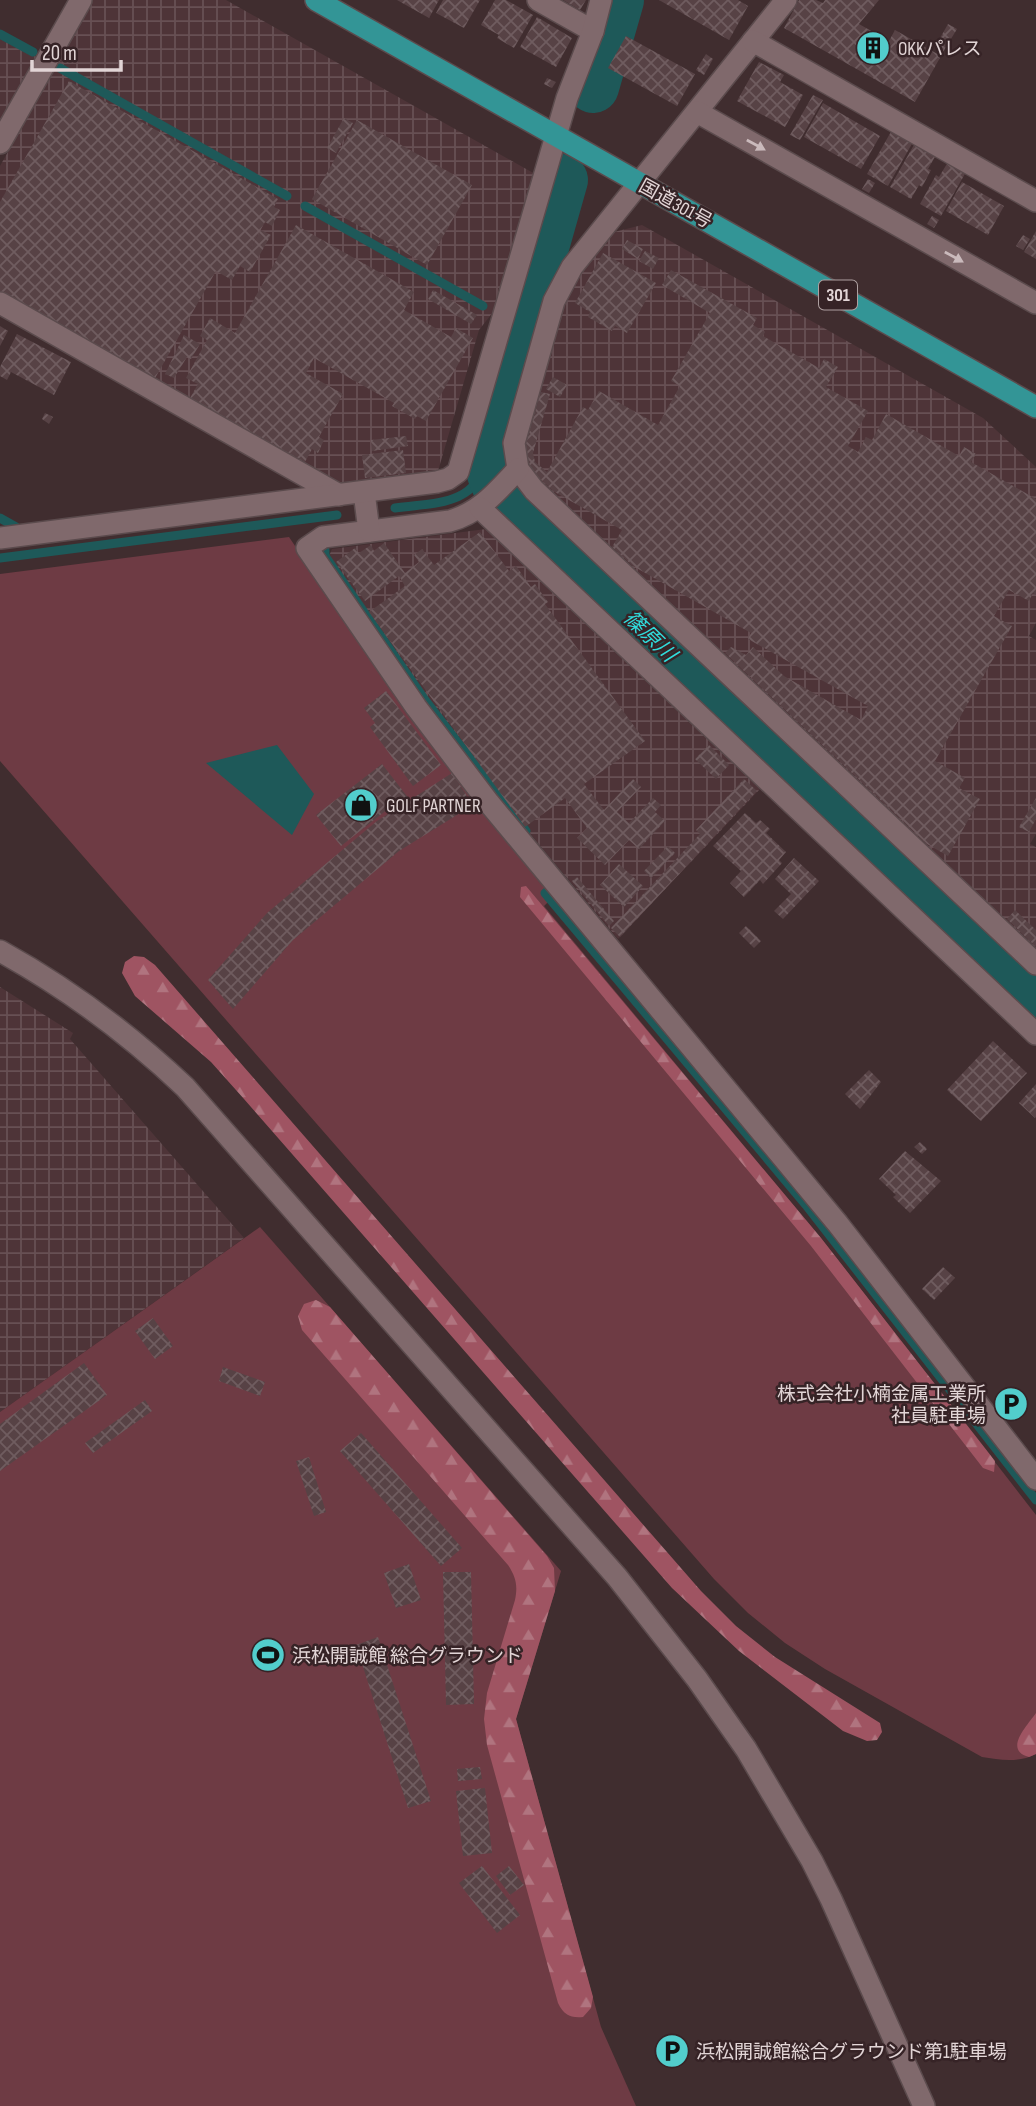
<svg xmlns="http://www.w3.org/2000/svg" width="1036" height="2106" viewBox="0 0 1036 2106" font-family="'Sofia Sans Condensed','Noto Sans JP',sans-serif">
	<style>
		.industrial { fill: url(#industrial-grid) }
		.grass { fill: #6e3b44 }
		.forest { fill: url(#forest-firs) }
		.water { fill: #1e5959 }
		.lines { fill: none; stroke-linecap: round; stroke-linejoin: round }
		.stream { stroke: #1e5959; stroke-width: 9 }
		.river { stroke: #1e5959; stroke-width: 52 }
		.building { fill: url(#building-cross-hatch) }
		.minor-casing { stroke: #5b4b4d; stroke-width: 24 }
		.tertiary-casing { stroke: #5b4b4d; stroke-width: 24 }
		.trunk-casing { stroke: #5b4b4d; stroke-width: 24 }
		.minor { stroke: #80696c; stroke-width: 21 }
		.tertiary { stroke: #80696c; stroke-width: 21 }
		.trunk { stroke: #339596; stroke-width: 21 }
		.oneway { fill: #cababc }
		.labels { text-anchor: middle; stroke-width: 5; stroke-linejoin: round; paint-order: stroke }
		.shield { fill: #362326; stroke: #aea0a1; stroke-width: 2 }
		.shield-label { font-size: 18px; font-weight: bold; fill: #e2d5d6 }
		.poi-label { font-size: 19px; fill: #e2d5d6; stroke: #362326; text-anchor: start }
		.street-label { font-size: 19px; fill: #e2d5d6; stroke: #362326 }
		.water-label { font-size: 21px; font-style: italic; fill: #30dbdb; stroke: #362326 }
	</style>
	<defs>
		<pattern id="industrial-grid" width="8" height="8" patternUnits="userSpaceOnUse" patternTransform="scale(1.75)"><rect width="8" height="8" fill="#4e3438"/><path d="M0 4h8M4 0v8" fill="none" stroke="#675054"/></pattern>
		<pattern id="forest-firs" width="22" height="20" patternUnits="userSpaceOnUse" patternTransform="scale(1.75)"><rect width="22" height="20" fill="#9f5462"/><path d="M5 1l3.5 6h-7zM16 11l3.5 6h-7z" fill="#b0747f"/></pattern>
		<pattern id="building-cross-hatch" width="8" height="8" patternUnits="userSpaceOnUse" patternTransform="scale(1.75)"><rect width="8" height="8" fill="#574245"/><path d="M0 0l8 8M0 8l8-8" fill="none" stroke="#6f5c5f"/></pattern>
	</defs>
	<rect width="100%" height="100%" fill="#402d2f"/>
	<g class="industrial">
		<path d="M93,0H226L535,174L497,307L479,330L438,471L338,484L0,294V166Z"/>
		<path d="M0,37L36,57L0,120Z"/>
		<path d="M642,225L983,418L1036,467V623L1029,636L1036,640V834L1030,844L1036,847V949L526,468L522,453L570,287L614,232Z"/>
		<path d="M486,529L760,789L618,939L537,842L462,747L329,556L332,549Z"/>
		<path d="M0,987L73,1033L70,1039L244,1238L0,1412Z"/>
	</g>
	<g class="grass">
		<path d="M289,537L374,663L554,896L544,906L821,1238L1036,1515V1754C1019,1763 1000,1760 982,1757L825,1669L785,1643L748,1613L714,1579L0,761V574Z"/>
		<path d="M260,1227L561,1571L516,1719L601,2027L636,2106H0V1412Z"/>
	</g>
	<g class="forest">
		<path d="M526,886L821,1238L995,1461L994,1472L983,1468L811,1246L520,897L521,887Z"/>
		<path d="M134,956L144,957L155,965L701,1591L736,1626L775,1657L880,1723L882,1732L877,1740L867,1741L843,1731L739,1651L672,1588L244,1099L211,1062L135,996L122,973L125,962Z"/>
		<path d="M316,1300L330,1307L547,1556L554,1568L555,1591L516,1719L593,1997L591,2008L583,2017C570,2018 564,2015 558,2003L487,1745L484,1719L487,1693L515,1600C518,1586 516,1577 508,1565L302,1330L298,1316L304,1304Z"/>
		<path d="M1036,1713V1754L1029,1757C1003,1750 1027,1726 1036,1713Z"/>
	</g>
	<path class="water" d="M277,745L314,794L292,835L206,763Z"/>
	<g class="lines">
		<g class="stream">
			<path d="M0,34L33,52"/>
			<path d="M60,68L287,196"/>
			<path d="M305,206L483,306"/>
			<path d="M511,323L519,327"/>
			<path d="M395,508C436,502 473,507 488,460"/>
			<path d="M0,518L16,527"/>
			<path d="M325,550V556L425,700L526,831"/>
			<path d="M0,558L337,515"/>
			<path d="M549,890L545,893L806,1205L1036,1500"/>
		</g>
		<g class="river">
			<path d="M593,87L618,0"/>
			<path d="M562,180L488,441C488,469 496,488 514,510L1036,1004"/>
		</g>
	</g>
	<g class="building">
		<path d="M397,0H439L429,18Z"/>
		<path d="M443,0H480L464,28L436,13Z"/>
		<path d="M495,0H506L533,15L514,48L497,38L499,35L481,25Z"/>
		<path d="M563,0H586L580,10Z"/>
		<path d="M659,0H738L748,6L729,40Z"/>
		<path d="M799,0H816L823,3L825,0H879L859,24L889,41L895,30L941,56L915,102L784,28Z"/>
		<path d="M537,17L572,38L556,67L520,47Z"/>
		<path d="M948,24L957,29L943,52L935,47Z"/>
		<path d="M626,36L695,74L677,106L608,68Z"/>
		<path d="M706,54L713,59L704,75L696,70Z"/>
		<path d="M759,62L784,75L780,82L803,95L785,127L737,101Z"/>
		<path d="M547,78L556,82L552,88L544,84Z"/>
		<path d="M69,81L278,199L274,207L280,210L272,226L265,222L245,258L261,230L271,235L250,272L240,266L232,280L216,271L154,380L0,293V202Z"/>
		<path d="M813,95L823,100L800,140L790,135Z"/>
		<path d="M823,103L880,136L861,169L804,137Z"/>
		<path d="M344,118L353,123L336,153L327,148Z"/>
		<path d="M357,120L472,185L427,265L312,199Z"/>
		<path d="M892,130L913,142L888,186L867,174Z"/>
		<path d="M915,143L936,155L928,169L931,170L922,187L919,185L911,199L890,187Z"/>
		<path d="M948,162L966,172L941,216L920,204L936,175L939,177Z"/>
		<path d="M868,179L875,183L869,193L862,189Z"/>
		<path d="M962,182L1004,206L988,235L946,211Z"/>
		<path d="M932,216L939,220L934,228L927,224Z"/>
		<path d="M296,225L414,292L404,310L451,337L456,328L473,338L426,421L417,416L415,419L392,406L394,403L314,358L306,373L343,394L319,437L324,440L318,453L312,449L305,462L190,398L198,384L186,378L207,340L200,336L210,318L235,333Z"/>
		<path d="M1036,231V259L1024,252Z"/>
		<path d="M1023,235L1030,239L1023,250L1016,246Z"/>
		<path d="M627,240L643,249L638,259L622,249Z"/>
		<path d="M645,251L659,258L653,269L639,261Z"/>
		<path d="M603,253L656,283L627,333L615,326L612,331L588,317L590,312L575,303Z"/>
		<path d="M671,270L757,318L753,325L765,332L763,336L819,368L824,359L838,367L826,387L868,411L848,446L858,452L866,437L872,440L886,414L959,456L964,447L976,454L971,462L1036,499V595L1033,593L1029,601L1009,590L994,616L1012,626L935,761L965,778L959,788L980,799L948,856L927,844L725,653L731,647L746,655L753,647L784,676L861,720L868,706L748,639L751,633L633,566L612,547L622,530L553,491L528,467L523,453L541,392L550,394L533,453L535,462L547,472L583,407L588,410L599,391L658,425L680,386L671,381L710,313L662,285Z"/>
		<path d="M433,290L477,315L471,324L428,299Z"/>
		<path d="M0,326L8,331L0,346Z"/>
		<path d="M17,334L71,362L54,395L11,372L7,380L0,376V367Z"/>
		<path d="M184,335L200,344L191,359L187,357L174,378L165,374Z"/>
		<path d="M553,377L567,385L560,397L546,389Z"/>
		<path d="M45,413L53,417L49,424L42,419Z"/>
		<path d="M406,436L408,446L372,451L371,440Z"/>
		<path d="M403,450L406,473L365,478L362,455Z"/>
		<path d="M480,532L509,571L516,566L531,587L535,584L548,602L545,604L645,741L584,784L604,810L633,779L641,787L617,812L629,823L653,798L661,805L655,812L665,821L639,849L629,840L605,865L577,838L587,828L565,798L525,827L369,612L405,586L399,576L365,601L336,562L355,548L359,553L371,545L374,551L384,543L405,573L419,562L414,555L422,549L434,565Z"/>
		<path d="M386,691L441,765L413,786L370,727L375,723L364,708Z"/>
		<path d="M709,745L729,765L716,779L695,759Z"/>
		<path d="M382,764L410,800L452,773L473,805L399,851L293,940L233,1009L208,980L267,913L377,821L396,809L393,805L341,846L316,815Z"/>
		<path d="M744,779L757,791L620,937L611,928L700,834L696,830Z"/>
		<path d="M1036,798V819L1029,832L1019,827Z"/>
		<path d="M745,813L756,823L760,820L770,829L766,833L786,852L779,860L782,863L763,884L760,880L744,897L730,883L741,871L713,846Z"/>
		<path d="M668,846L675,853L651,878L644,871Z"/>
		<path d="M794,858L819,881L783,919L774,911L791,894L775,879Z"/>
		<path d="M619,864L643,886L624,907L600,885Z"/>
		<path d="M577,877L614,921L609,926L572,881Z"/>
		<path d="M1015,910L1036,930V947L1007,919Z"/>
		<path d="M746,926L761,941L754,948L739,933Z"/>
		<path d="M993,1041L1027,1073L981,1121L947,1090Z"/>
		<path d="M869,1070L881,1082L860,1109L845,1094Z"/>
		<path d="M1036,1084V1117L1035,1118L1019,1103Z"/>
		<path d="M920,1142L927,1149L922,1154L914,1147Z"/>
		<path d="M905,1151L941,1181L910,1213L893,1197L896,1195L879,1179Z"/>
		<path d="M943,1267L955,1278L934,1300L922,1289Z"/>
		<path d="M153,1318L173,1346L155,1359L135,1331Z"/>
		<path d="M84,1363L107,1395L0,1471V1424Z"/>
		<path d="M223,1367L265,1382L260,1396L219,1381Z"/>
		<path d="M145,1400L152,1411L93,1453L85,1443Z"/>
		<path d="M361,1433L462,1548L441,1566L340,1451Z"/>
		<path d="M309,1457L326,1512L314,1516L296,1461Z"/>
		<path d="M409,1564L421,1600L396,1608L384,1573Z"/>
		<path d="M443,1572H471L474,1704L446,1705Z"/>
		<path d="M378,1637L431,1801L408,1808L356,1645Z"/>
		<path d="M480,1767L482,1779L458,1781L457,1769Z"/>
		<path d="M485,1788L492,1853L463,1856L456,1791Z"/>
		<path d="M482,1866L520,1915L497,1933L459,1883Z"/>
		<path d="M509,1866L524,1885L510,1895L496,1876Z"/>
	</g>
	<g class="lines">
		<g class="minor-casing">
			<g id="minor">
				<path d="M538,0L593,31"/>
				<path d="M786,0L572,267L554,301L514,443L518,469L534,490L1036,964"/>
				<path d="M753,41L1036,201"/>
				<path d="M697,112L1036,303"/>
				<path d="M0,143L81,0"/>
				<path d="M0,303L339,495"/>
				<path d="M518,469C497,491 481,512 450,521L323,537L307,548L416,707L489,803L838,1224L1036,1479"/>
				<path d="M364,492L369,531"/>
				<path d="M480,508L1036,1034"/>
				<path d="M0,538L437,482L448,479L458,472L567,98L593,31L601,0"/>
			</g>
		</g>
		<g class="tertiary-casing">
			<path id="tertiary" d="M0,951C69,989 129,1034 185,1087L617,1577L697,1679L746,1749L812,1861L831,1899L924,2106"/>
		</g>
		<g class="trunk-casing">
			<path id="trunk" d="M316,0L1036,407"/>
		</g>
		<use href="#minor" class="minor"/>
		<use href="#tertiary" class="tertiary"/>
		<use href="#trunk" class="trunk"/>
	</g>
	<defs><path id="oneway-solid" d="M-6-.8H1V-3.2L6.5 0L1 3.2V.8H-6Z" transform="scale(1.75)"/></defs>
	<g class="oneway">
		<use href="#oneway-solid" transform="translate(756 145) rotate(29)"/>
		<use href="#oneway-solid" transform="translate(954 257) rotate(29)"/>
	</g>
	<defs>
		<g id="building-disc" transform="scale(1.75)"><circle r="9.5" fill="#52cdcc" stroke="#362326"/><path d="M-4-6H4V6H1V3H-1V6H-4ZM-2.5-4.3h1.7v1.8h-1.7ZM.8-4.3h1.7v1.8H.8ZM-2.5-1h1.7V.8h-1.7ZM.8-1h1.7V.8H.8Z" fill="#111"/></g>
		<g id="shop-disc" transform="scale(1.75)"><circle r="9.5" fill="#52cdcc" stroke="#362326"/><path d="M-5-2.5h2.3a2.7 3.5 0 0 1 5.4 0H5L5.5 6h-11ZM-1.5-2.5h3a1.5 2.3 0 0 0-3 0Z" fill="#111"/></g>
		<g id="parking-disc" transform="scale(1.75)"><circle r="9.5" fill="#52cdcc" stroke="#362326"/><path d="M-3.5-5.5H1a3.5 3.5 0 0 1 0 7H-1V5.5H-3.5ZM-1-3.4V-.6H.8a1.4 1.4 0 0 0 0-2.8Z" fill="#111"/></g>
		<g id="stadium-disc" transform="scale(1.75)"><circle r="9.5" fill="#52cdcc" stroke="#362326"/><path d="M0-5a6.5 5 0 1 0 0 10a6.5 5 0 1 0 0-10ZM-3.5-1.8h7v3.6h-7Z" fill="#111"/></g>
	</defs>
	<g fill-rule="evenodd">
		<use href="#building-disc" x="873" y="48"/>
		<use href="#shop-disc" x="361" y="805"/>
		<use href="#parking-disc" x="1011" y="1404"/>
		<use href="#stadium-disc" x="268" y="1655"/>
		<use href="#parking-disc" x="672" y="2051"/>
	</g>
	<g class="labels">
		<rect class="shield" x="819" y="280.5" width="38" height="29" rx="5"/>
		<g class="shield-label">
			<text x="838" y="301">301</text>
		</g>
		<g class="poi-label">
			<text x="898" y="55">OKKパレス</text>
			<text x="386" y="812">GOLF PARTNER</text>
			<text x="986" y="1400" text-anchor="end">株式会社小楠金属工業所<tspan x="986" dy="22">社員駐車場</tspan></text>
			<text x="292" y="1662">浜松開誠館 総合グラウンド</text>
			<text x="696" y="2058">浜松開誠館総合グラウンド第1駐車場</text>
		</g>
		<g class="street-label">
			<text transform="translate(676 203) rotate(29)" y="7">国道301号</text>
		</g>
		<g class="water-label">
			<text transform="translate(650 636) rotate(44)" y="7">篠原川</text>
		</g>
	</g>
	<path d="M32 60v10h89v-10" fill="none" stroke="#e2d5d6" stroke-width="3.5"/>
	<text x="42" y="60" font-size="21" fill="#e2d5d6" stroke="#362326" stroke-width="5" paint-order="stroke">20 m</text>
</svg>
